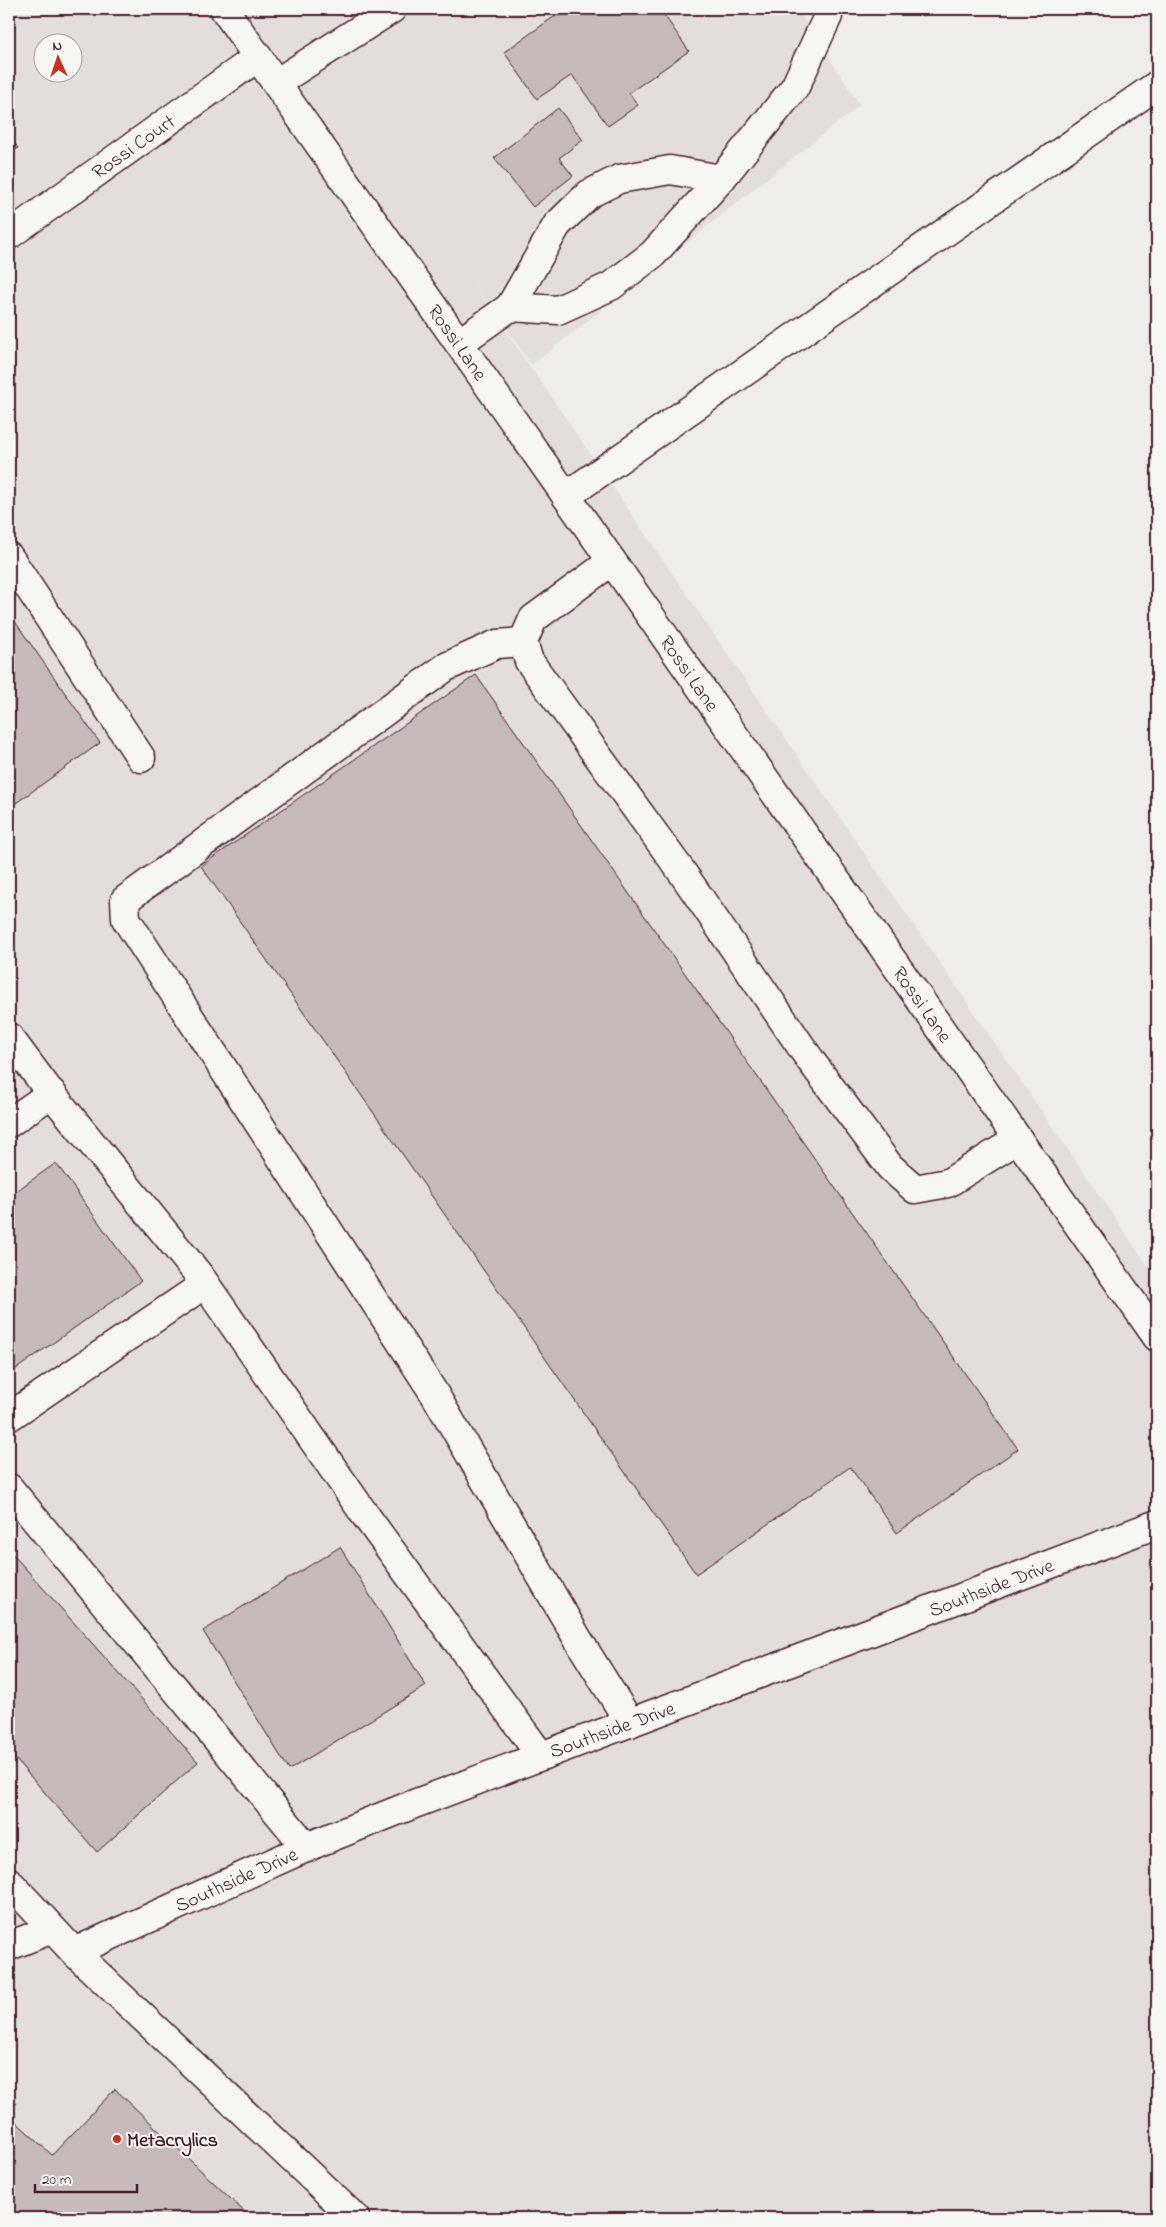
<svg xmlns="http://www.w3.org/2000/svg" width="1166" height="2227" viewBox="0 0 1166 2227" font-family="'Indie Flower',sans-serif">
	<style>
		.built { fill: #e3dedc; fill-rule: evenodd }
		.building { fill: #c6babb; stroke: #4a1f2b }
		.lines { fill: none; stroke-linecap: round; stroke-linejoin: round }
		.minor-casing { stroke: #4a1f2b; stroke-width: 31 }
		.minor { stroke: #f6f6f2; stroke-width: 28 }
		.poi-dot { fill: #c8321e; stroke: #f6f6f2; stroke-width: 2 }
		.labels { text-anchor: middle; stroke-width: 4; stroke-linejoin: round; paint-order: stroke }
		.street-label { font-size: 20px; fill: #4a1f2b; stroke: #f6f6f2 }
		.poi-label { font-size: 20px; font-weight: bold; fill: #4a1f2b; stroke: #f6f6f2; text-anchor: start }
	</style>
	<rect width="100%" height="100%" fill="#efedea"/>
	<filter id="ink" filterUnits="userSpaceOnUse"><feTurbulence type="fractalNoise" baseFrequency=".02" numOctaves="2"/><feDisplacementMap in="SourceGraphic" scale="10" xChannelSelector="R" yChannelSelector="G"/><feConvolveMatrix kernelMatrix="1 2 1 2 8 2 1 2 1" color-interpolation-filters="sRGB"/></filter>
	<g filter="url(#ink)">
		<path class="built" d="M9,9H797L860,105L532,365L470,279L1157,1279V2218H9ZM42,42H72V72H42Z"/>
		<g class="building">
			<path d="M565,9H660L689,51L629,93L638,105L608,126L572,75L537,99L504,52Z"/>
			<path d="M558,108L583,140L559,158L573,176L533,207L494,158Z"/>
			<path d="M9,135L18,148L9,155Z"/>
			<path d="M9,613L100,743L9,808Z"/>
			<path d="M476,675L1018,1449L897,1533L850,1467L696,1574L201,866Z"/>
			<path d="M56,1163L141,1281L9,1374V1196Z"/>
			<path d="M340,1547L426,1686L289,1770L203,1631Z"/>
			<path d="M9,1550L198,1762L97,1852L9,1752Z"/>
			<path d="M115,2089L251,2218H9V2124L13,2119L52,2155Z"/>
		</g>
		<g class="lines">
			<g class="minor-casing">
				<g id="minor">
					<path d="M224,9L1157,1337"/>
					<path d="M276,83L392,9"/>
					<path d="M9,235L258,57"/>
					<path d="M510,307L557,225L589,194L619,179L670,170L721,179"/>
					<path d="M459,343L510,307L558,310L611,286L653,254L721,179L795,87L828,16V9"/>
					<path d="M566,496L1157,85"/>
					<path d="M9,557L141,758"/>
					<path d="M612,561L533,619L523,642L529,661L682,872L811,1061L890,1167L915,1189L948,1183L1018,1139"/>
					<path d="M523,642L497,644L446,667L125,900L126,919L434,1393L579,1641L630,1723"/>
					<path d="M9,1037L47,1088L199,1275L363,1512L541,1756"/>
					<path d="M9,1123L52,1093"/>
					<path d="M9,1417L205,1284"/>
					<path d="M9,1488L307,1848"/>
					<path d="M9,1882L74,1952L355,2218"/>
					<path d="M9,1946L52,1929"/>
					<path d="M74,1952L319,1842L414,1804L1157,1524"/>
				</g>
			</g>
			<use href="#minor" class="minor"/>
		</g>
	</g>
	<circle class="poi-dot" cx="117" cy="2139" r="5"/>
	<g class="labels">
		<g class="street-label">
			<text transform="translate(133 146) rotate(-35)" y="7">Rossi Court</text>
			<text transform="translate(458 342) rotate(55)" y="7">Rossi Lane</text>
			<text transform="translate(690 673) rotate(55)" y="7">Rossi Lane</text>
			<text transform="translate(923 1004) rotate(55)" y="7">Rossi Lane</text>
			<text transform="translate(991 1587) rotate(-21)" y="7">Southside Drive</text>
			<text transform="translate(612 1729) rotate(-20)" y="7">Southside Drive</text>
			<text transform="translate(236 1879) rotate(-24)" y="7">Southside Drive</text>
		</g>
		<g class="poi-label">
			<text x="127" y="2146">Metacrylics</text>
		</g>
	</g>
	<rect width="1166" height="2227" fill="none" stroke="#f6f6f2" stroke-width="30"/>
	<rect x="15" y="15" width="1136" height="2197" fill="none" stroke="#4a1f2b" stroke-width="2" filter="url(#ink)"/>
	<g transform="translate(58 58) rotate(357)"><circle r="24" fill="#f6f6f2" stroke="#b1a0a2"/>
	<path d="M0-4L9 19L0 12L-9 19Z" fill="#c8321e"/>
	<text y="-8" font-size="14" font-weight="bold" text-anchor="middle" fill="#4a1f2b">N</text>
	</g>
	<path d="M35 2184v8h102v-8" fill="none" stroke="#4a1f2b" stroke-width="2.5"/>
	<text x="42" y="2184" font-size="15" fill="#4a1f2b" stroke="#f6f6f2" stroke-width="4" paint-order="stroke">20 m</text>
</svg>
